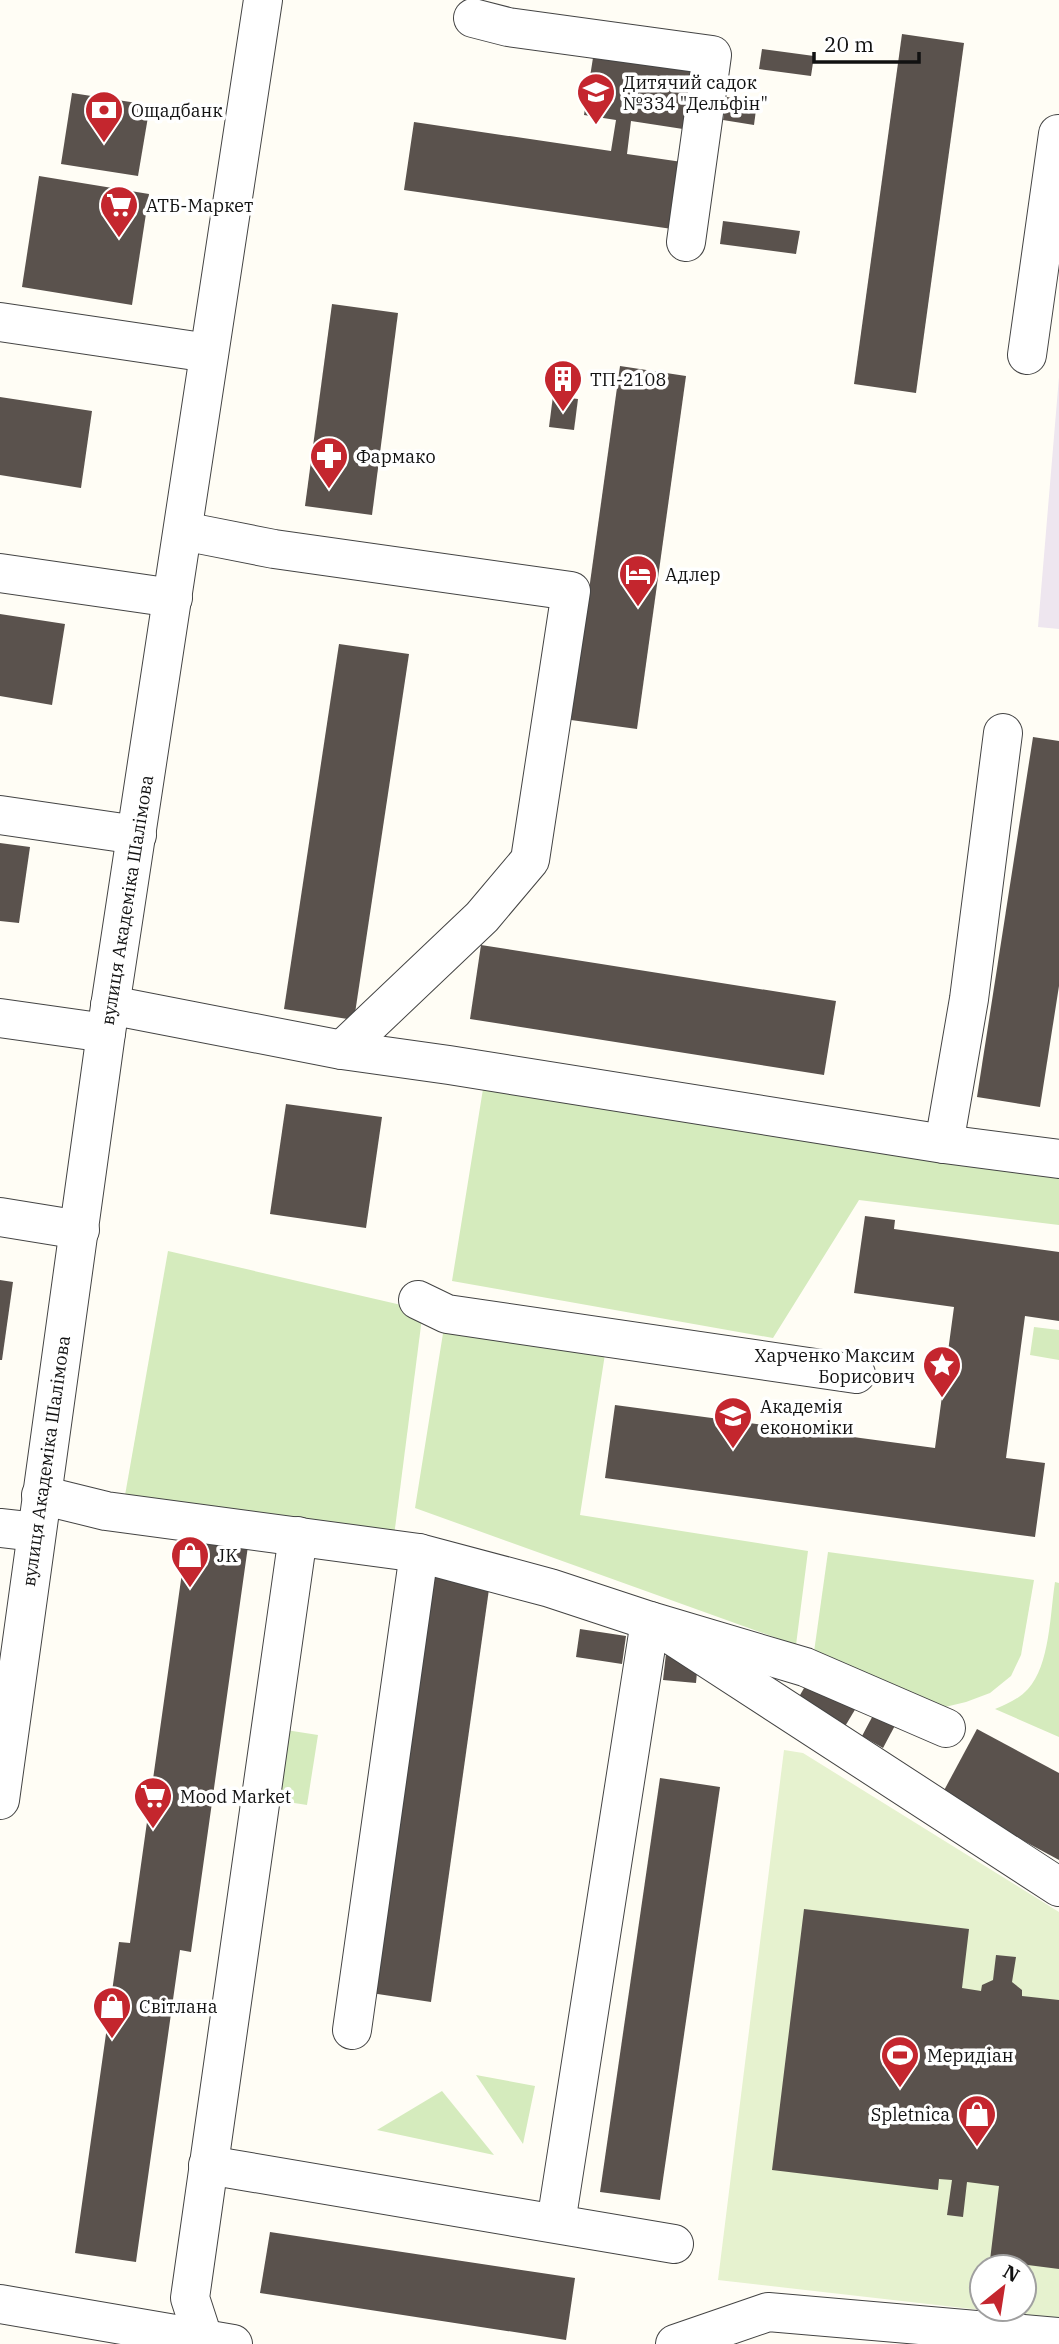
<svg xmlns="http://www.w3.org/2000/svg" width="1059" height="2344" font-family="'IBM Plex Serif',serif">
  <rect width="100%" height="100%" fill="#fffdf5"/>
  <path fill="#eee6ef" d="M1059,377V629L1038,627Z"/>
  <g fill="#d5ebbd">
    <path d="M483,1089L1059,1173V1225L859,1200L773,1338L452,1281Z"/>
    <path d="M168,1251L423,1310L394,1536L124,1501Z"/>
    <path d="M444,1327L605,1354L580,1515L808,1551L796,1645L415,1508Z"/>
    <path d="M1034,1327L1059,1330V1360L1030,1355Z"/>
    <path d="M828,1552L1034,1580L1021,1655L1011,1676L990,1693L966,1702L945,1707L814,1652Z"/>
    <path d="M1055,1582L1059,1583V1737L995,1709C1007,1704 1019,1699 1028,1689C1050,1665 1050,1614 1055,1582Z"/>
    <path d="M286,1730L318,1735L307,1805L275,1800Z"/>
    <path d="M476,2075L535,2086L523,2144Z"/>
    <path d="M442,2091L494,2155L377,2130Z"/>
  </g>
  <path fill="#e6f2cf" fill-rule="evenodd" d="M784,1750L803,1753L1059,1912V2319L718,2280ZM982,2267H1024V2309H982Z"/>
  <g fill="#5a524d">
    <path d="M902,34L964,43L916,393L854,384Z"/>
    <path d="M595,45L693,59L683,129L631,121L627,154L689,163L679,230L404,190L414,122L611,151L616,120L584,115Z"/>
    <path d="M762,49L814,56L811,76L759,69Z"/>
    <path d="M72,93L150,105L138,176L61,164Z"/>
    <path d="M727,97L757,102L754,125L723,120Z"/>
    <path d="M39,176L149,194L132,305L22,287Z"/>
    <path d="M723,221L800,231L796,254L720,244Z"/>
    <path d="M332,304L398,313L372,515L305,506Z"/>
    <path d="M620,366L686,376L637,729L571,720Z"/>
    <path d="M553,396L578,399L574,430L549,427Z"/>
    <path d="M0,397L92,411L81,488L0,475Z"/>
    <path d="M0,614L65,624L52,705L0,696Z"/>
    <path d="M339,644L409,654L354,1020L284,1009Z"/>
    <path d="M1033,737L1059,741V986L1040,1107L977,1097Z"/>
    <path d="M0,843L30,847L19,923L0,921Z"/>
    <path d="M481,945L836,1001L824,1075L470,1019Z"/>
    <path d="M286,1104L382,1117L366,1228L270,1214Z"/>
    <path d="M865,1216L895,1220L894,1229L1059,1252V1321L1025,1316L1006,1458L1045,1463L1035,1537L605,1478L615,1405L935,1448L954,1307L854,1293Z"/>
    <path d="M0,1280L13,1282L2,1360H0Z"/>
    <path d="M187,1537L248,1546L191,1952L180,1950L136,2262L75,2253L119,1942L130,1943Z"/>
    <path d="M431,1573L490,1582L431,2002L371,1993Z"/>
    <path d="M580,1629L626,1636L622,1664L576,1657Z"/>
    <path d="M666,1654L697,1672L696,1683L663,1680Z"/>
    <path d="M811,1676L859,1703L844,1728L796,1702Z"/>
    <path d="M878,1706L899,1718L883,1748L862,1736Z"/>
    <path d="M977,1729L1059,1773V1860L941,1796Z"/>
    <path d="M660,1778L720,1787L660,2200L600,2192Z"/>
    <path d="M804,1909L969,1929L962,1988L981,1991L982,1985L993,1980L996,1955L1016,1957L1012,1982L1022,1990V1996L1059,2000V2269L990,2260L999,2186L967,2182L963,2217L947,2215L952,2180L939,2179L938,2190L772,2170Z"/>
    <path d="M270,2232L575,2278L566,2340L260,2293Z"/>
  </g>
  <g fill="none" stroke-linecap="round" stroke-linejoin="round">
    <defs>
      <g id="minor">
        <path d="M473,18L508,27L712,55L686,242"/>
        <path d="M0,322L209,353"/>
        <path d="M1027,355L1058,134"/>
        <path d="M183,531L274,549L571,591L530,860L482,917L342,1050"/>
        <path d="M0,573L173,598"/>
        <path d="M0,815L137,835"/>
        <path d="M110,1005L342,1050L449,1065L944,1144L1059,1159"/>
        <path d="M0,1018L106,1033"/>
        <path d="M944,1144L969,999L1003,733"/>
        <path d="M0,1217L80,1230"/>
        <path d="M418,1300L447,1314L856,1374"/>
        <path d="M41,1495L106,1511L419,1553L550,1588L650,1621L1059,1887"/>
        <path d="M0,1528L36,1532"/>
        <path d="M0,1800L106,1033L263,0"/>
        <path d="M352,2030L419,1553"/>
        <path d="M208,2165L674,2244"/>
        <path d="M556,2223L650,1621L805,1667L946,1728"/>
        <path d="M0,2304L233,2344"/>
        <path d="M205,2344L190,2298L298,1536"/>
        <path d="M675,2344L768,2312L1059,2337"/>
      </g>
    </defs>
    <use href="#minor" stroke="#444" stroke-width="40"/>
    <use href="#minor" stroke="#fff" stroke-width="38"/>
  </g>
  <defs>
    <symbol id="school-pin" viewBox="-11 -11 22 30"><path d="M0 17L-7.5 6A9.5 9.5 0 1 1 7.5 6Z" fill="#c4262e" stroke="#fff"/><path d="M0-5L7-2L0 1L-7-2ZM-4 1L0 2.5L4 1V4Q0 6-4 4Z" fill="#fff"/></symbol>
    <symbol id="bank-pin" viewBox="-11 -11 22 30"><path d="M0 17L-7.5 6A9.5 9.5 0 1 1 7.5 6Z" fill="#c4262e" stroke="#fff"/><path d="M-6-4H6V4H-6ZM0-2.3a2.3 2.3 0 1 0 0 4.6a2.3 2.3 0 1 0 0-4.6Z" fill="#fff"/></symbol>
    <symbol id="supermarket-pin" viewBox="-11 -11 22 30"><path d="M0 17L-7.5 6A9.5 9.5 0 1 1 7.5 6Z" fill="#c4262e" stroke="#fff"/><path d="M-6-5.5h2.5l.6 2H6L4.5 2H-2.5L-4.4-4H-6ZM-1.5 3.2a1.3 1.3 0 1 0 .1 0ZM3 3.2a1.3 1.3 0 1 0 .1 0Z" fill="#fff"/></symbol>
    <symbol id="building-pin" viewBox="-11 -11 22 30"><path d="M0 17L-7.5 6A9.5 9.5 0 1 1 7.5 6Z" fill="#c4262e" stroke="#fff"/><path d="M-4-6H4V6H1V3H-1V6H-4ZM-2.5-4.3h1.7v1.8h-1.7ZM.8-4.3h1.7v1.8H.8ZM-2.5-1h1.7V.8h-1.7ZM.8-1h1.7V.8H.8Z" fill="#fff"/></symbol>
    <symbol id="pharmacy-pin" viewBox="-11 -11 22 30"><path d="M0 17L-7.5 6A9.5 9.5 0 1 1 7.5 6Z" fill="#c4262e" stroke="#fff"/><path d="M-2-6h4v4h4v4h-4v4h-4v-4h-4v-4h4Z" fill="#fff"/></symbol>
    <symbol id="hotel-pin" viewBox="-11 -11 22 30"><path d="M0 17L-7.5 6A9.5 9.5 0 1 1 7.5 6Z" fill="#c4262e" stroke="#fff"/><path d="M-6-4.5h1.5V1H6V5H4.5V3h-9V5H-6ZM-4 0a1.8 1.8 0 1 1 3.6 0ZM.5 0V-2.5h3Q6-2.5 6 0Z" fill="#fff"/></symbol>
    <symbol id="sight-pin" viewBox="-11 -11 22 30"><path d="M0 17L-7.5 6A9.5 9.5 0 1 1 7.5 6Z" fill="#c4262e" stroke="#fff"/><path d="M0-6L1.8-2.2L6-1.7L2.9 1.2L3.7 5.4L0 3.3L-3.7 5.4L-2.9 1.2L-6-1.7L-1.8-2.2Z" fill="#fff"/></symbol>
    <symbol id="university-pin" viewBox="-11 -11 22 30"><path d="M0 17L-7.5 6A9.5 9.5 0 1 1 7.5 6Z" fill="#c4262e" stroke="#fff"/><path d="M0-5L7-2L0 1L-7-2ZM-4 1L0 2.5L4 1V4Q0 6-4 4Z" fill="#fff"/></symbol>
    <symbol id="shop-pin" viewBox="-11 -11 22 30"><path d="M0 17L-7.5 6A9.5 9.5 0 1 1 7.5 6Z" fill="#c4262e" stroke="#fff"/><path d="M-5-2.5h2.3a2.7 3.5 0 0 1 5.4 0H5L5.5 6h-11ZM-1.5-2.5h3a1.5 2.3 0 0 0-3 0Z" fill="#fff"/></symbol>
    <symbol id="stadium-pin" viewBox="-11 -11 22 30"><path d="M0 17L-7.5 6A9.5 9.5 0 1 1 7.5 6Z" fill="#c4262e" stroke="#fff"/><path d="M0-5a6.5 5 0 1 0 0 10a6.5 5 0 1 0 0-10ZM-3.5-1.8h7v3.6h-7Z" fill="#fff"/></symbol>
  </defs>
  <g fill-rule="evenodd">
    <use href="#school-pin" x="574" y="70" width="44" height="60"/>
    <use href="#bank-pin" x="82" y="88" width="44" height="60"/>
    <use href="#supermarket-pin" x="97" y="183" width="44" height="60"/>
    <use href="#building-pin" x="541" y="357" width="44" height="60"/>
    <use href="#pharmacy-pin" x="307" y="434" width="44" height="60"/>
    <use href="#hotel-pin" x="616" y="552" width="44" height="60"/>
    <use href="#sight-pin" x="920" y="1343" width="44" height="60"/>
    <use href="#university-pin" x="711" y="1394" width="44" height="60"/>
    <use href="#shop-pin" x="168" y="1533" width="44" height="60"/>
    <use href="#supermarket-pin" x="131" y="1774" width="44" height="60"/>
    <use href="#shop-pin" x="90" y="1984" width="44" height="60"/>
    <use href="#stadium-pin" x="878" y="2033" width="44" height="60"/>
    <use href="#shop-pin" x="955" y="2092" width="44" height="60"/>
  </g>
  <g text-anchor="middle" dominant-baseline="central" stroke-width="7" stroke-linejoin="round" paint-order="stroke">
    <g font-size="18" fill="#111" stroke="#fff" text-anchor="start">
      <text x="623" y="82">Дитячий садок<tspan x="623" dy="21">№334 "Дельфін"</tspan></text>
      <text x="131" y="110">Ощадбанк</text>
      <text x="146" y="205">АТБ-Маркет</text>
      <text x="590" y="379">ТП-2108</text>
      <text x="356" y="456">Фармако</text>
      <text x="665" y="574">Адлер</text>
      <text x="915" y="1355" text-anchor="end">Харченко Максим<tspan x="915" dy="21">Борисович</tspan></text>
      <text x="760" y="1406">Академія<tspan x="760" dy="21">економіки</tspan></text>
      <text x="217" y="1555">JK</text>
      <text x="180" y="1796">Mood Market</text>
      <text x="139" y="2006">Світлана</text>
      <text x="927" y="2055">Меридіан</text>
      <text x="950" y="2114" text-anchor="end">Spletnica</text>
    </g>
    <g font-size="18" fill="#111" stroke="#fff">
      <text transform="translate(127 900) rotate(-81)">вулиця Академіка Шалімова</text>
      <text transform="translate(46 1461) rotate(-82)">вулиця Академіка Шалімова</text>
    </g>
  </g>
  <g transform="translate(1003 2288) rotate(30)"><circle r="33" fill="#ffffff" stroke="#a0a0a0" stroke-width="2"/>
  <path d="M0-5L12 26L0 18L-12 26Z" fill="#c4262e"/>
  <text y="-10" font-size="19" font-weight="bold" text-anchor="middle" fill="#111111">N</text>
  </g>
  <path d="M814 52v10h105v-10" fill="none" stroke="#111111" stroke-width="3.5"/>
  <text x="824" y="52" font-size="21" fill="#111111" stroke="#ffffff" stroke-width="5" paint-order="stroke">20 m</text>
</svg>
